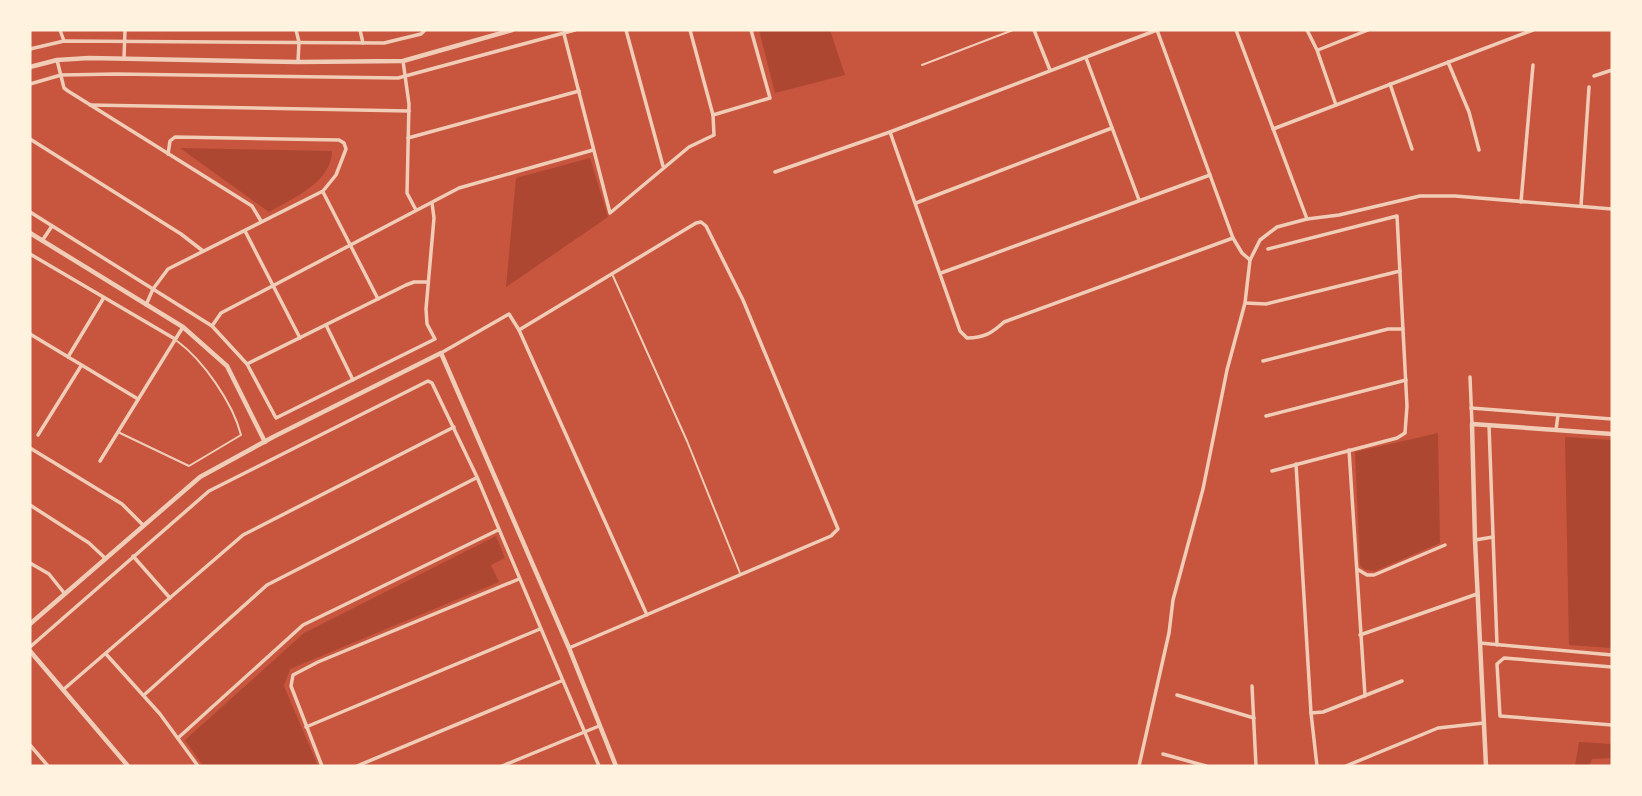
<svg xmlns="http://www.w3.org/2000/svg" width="1642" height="796" font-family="'PT Sans Narrow',sans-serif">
  <rect width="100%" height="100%" fill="#c8553d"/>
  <g fill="#ae4732">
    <path d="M759,30H830L845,75L775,93Z"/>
    <path d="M180,148L332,151C332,182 292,199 269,212Z"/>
    <path d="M590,158L608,217L506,287L516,178Z"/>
    <path d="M1438,433L1440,543L1375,571L1365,570L1360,565L1355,452Z"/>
    <path d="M1565,437L1612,440V648L1569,645Z"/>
    <path d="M496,536L505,558L491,565L499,582L290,669L284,686L318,766H203L185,740L304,633Z"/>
    <path d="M1579,742L1612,744V758L1592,759L1589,766H1575Z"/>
  </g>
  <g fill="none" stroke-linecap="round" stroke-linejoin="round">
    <g stroke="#f1ccb7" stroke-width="2">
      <path d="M922,65L1013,30"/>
      <path d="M613,276L687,441L740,573"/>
      <path d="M120,433L189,466L241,435C233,403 203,360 177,341"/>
    </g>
    <g stroke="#f1ccb7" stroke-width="3.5">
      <path d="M60,30L64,41"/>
      <path d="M296,30L299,42L298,62"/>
      <path d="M360,30L363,43"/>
      <path d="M626,30L663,166"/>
      <path d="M1034,30L1050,70"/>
      <path d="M1157,30L1233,238L1242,253L1250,260"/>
      <path d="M1236,30L1307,219"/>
      <path d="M1307,30L1317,50L1336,105"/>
      <path d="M564,34L610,213L689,147L714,135L713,115L690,30"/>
      <path d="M30,49L64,41L384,43L421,34L425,30"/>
      <path d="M1318,50L1368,30"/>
      <path d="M124,58L125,30"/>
      <path d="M1086,58L1139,200"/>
      <path d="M57,60L64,88L68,91L252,206L261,221"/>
      <path d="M403,61L409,104L407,193L416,210"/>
      <path d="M1448,62L1469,112L1479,150"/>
      <path d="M1594,76L1612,70"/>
      <path d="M30,84L61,75L116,74L398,78L575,30"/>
      <path d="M1390,84L1412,149"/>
      <path d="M90,105L409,111"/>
      <path d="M713,115L770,98L751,30"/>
      <path d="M1273,129L1533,30"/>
      <path d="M890,132L960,331L967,338C984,338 992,333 1004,322L1233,238"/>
      <path d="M408,138L579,91"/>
      <path d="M30,139L181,234L203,251"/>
      <path d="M775,172L890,132L1157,30"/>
      <path d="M323,192L378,299"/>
      <path d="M1521,202L1533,65"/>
      <path d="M916,203L1112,128"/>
      <path d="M1581,206L1589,87"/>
      <path d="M30,212L212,326L247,364L276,418L435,339L427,324L426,309L434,218L432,203"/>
      <path d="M245,231L300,338"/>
      <path d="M42,241L52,226"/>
      <path d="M1268,249L1397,216L1407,406L1405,433L1397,438L1272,471"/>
      <path d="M30,254L175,339"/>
      <path d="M941,273L1210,175"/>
      <path d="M1246,303L1266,304L1400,271"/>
      <path d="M146,305L153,289L168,269L323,191L336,175L346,149L344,143L339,140L175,137L170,141L168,154"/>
      <path d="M326,325L353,380"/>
      <path d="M212,326L221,313L459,188L593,150"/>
      <path d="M30,334L138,399"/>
      <path d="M441,353L509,314L519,330"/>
      <path d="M68,357L103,299"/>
      <path d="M1263,361L1388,329H1403"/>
      <path d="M247,364L406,285L414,282H428"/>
      <path d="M1470,377L1472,424"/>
      <path d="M1471,408L1612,419"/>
      <path d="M1266,416L1406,380"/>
      <path d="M1489,425L1497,645"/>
      <path d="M1556,430L1558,415"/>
      <path d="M38,435L81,366"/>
      <path d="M30,448L122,504L143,525"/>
      <path d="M1349,450L1365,696"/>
      <path d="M100,461L183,327"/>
      <path d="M1296,464L1311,713L1317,766"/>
      <path d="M30,505L89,543L105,558"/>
      <path d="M1475,540L1493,537"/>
      <path d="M133,556L170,598"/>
      <path d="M30,563L49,574L65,594"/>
      <path d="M1357,569L1367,575H1374L1445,545"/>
      <path d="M1360,635L1477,594"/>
      <path d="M1480,643L1612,655"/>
      <path d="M30,647L209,491L428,381L432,383L477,477L599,766"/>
      <path d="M569,648L831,536L838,529L743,300L706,226L701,222L696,223L519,330L647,615"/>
      <path d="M106,654L160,714L198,766"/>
      <path d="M1612,667L1504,658L1497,664L1500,716L1612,725"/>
      <path d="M1252,686L1256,766"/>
      <path d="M64,689L243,535L454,427"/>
      <path d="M144,695L267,585L476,478"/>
      <path d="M1177,695L1254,718"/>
      <path d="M1311,713L1323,712L1402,681"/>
      <path d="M306,727L540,629"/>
      <path d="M178,738L303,625L498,530"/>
      <path d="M30,745L48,766"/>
      <path d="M1163,754L1206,766"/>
      <path d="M322,766L291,686L293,675L318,662L519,579"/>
      <path d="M357,766L561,681"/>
      <path d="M502,766L599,726"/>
      <path d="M1139,766L1169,633L1173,600L1203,489L1227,370L1245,303L1250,260L1260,240L1277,227L1307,219L1339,215L1420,196H1455L1612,209"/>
      <path d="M1346,766L1438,728L1484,723"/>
    </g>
    <g stroke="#f1ccb7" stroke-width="4.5">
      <path d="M30,67L57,60L89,58L298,62L403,61L512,30"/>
      <path d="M30,233L183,327L227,366L265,442"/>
      <path d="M30,624L200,477L273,437L441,353L569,648L616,766"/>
      <path d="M30,651L128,766"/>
      <path d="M1486,766L1475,540L1472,424L1612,434"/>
    </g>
  </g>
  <rect width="1642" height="796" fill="none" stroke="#fff3e0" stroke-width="63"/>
</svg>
